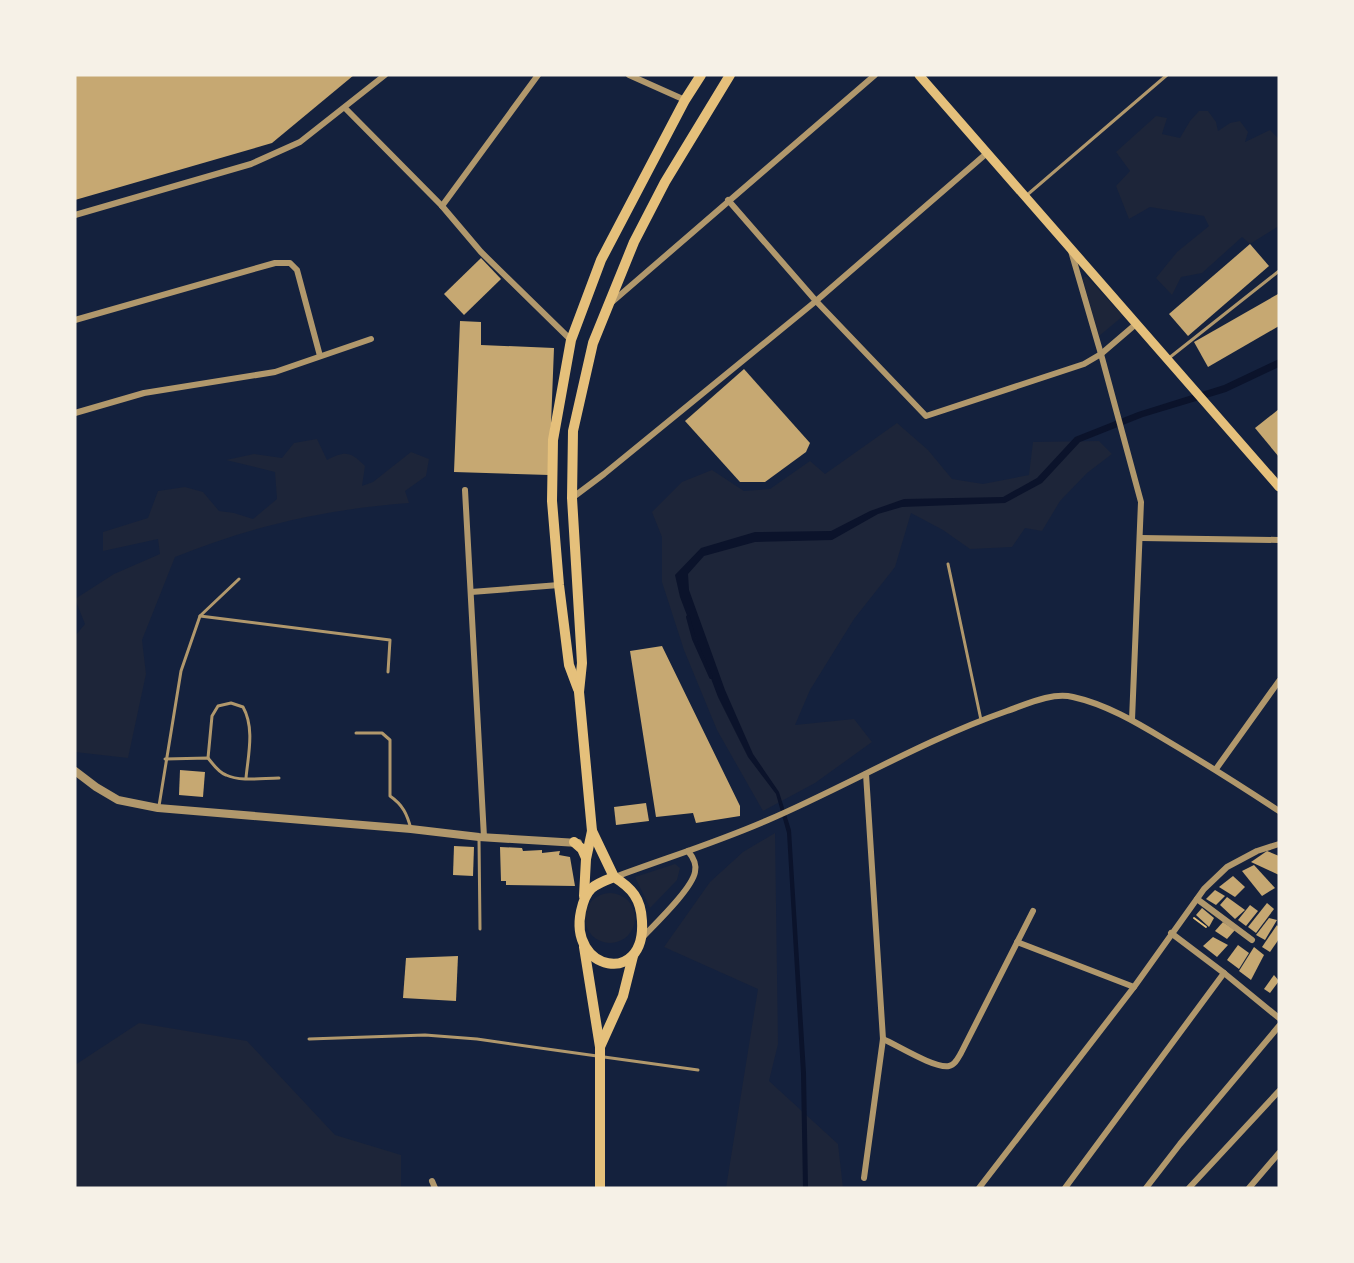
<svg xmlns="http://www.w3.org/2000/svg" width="1354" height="1263" font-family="'Roboto Serif',serif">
  <rect width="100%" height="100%" fill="#14213d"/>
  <g fill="#1d2539">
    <path d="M1199,111H1208L1216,122L1218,131L1230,123L1240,121L1248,132L1245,142L1270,130L1279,139V226L1250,244L1242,237L1202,273L1181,277L1172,295L1156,278L1177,252L1209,226L1204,216L1150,207L1129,219L1116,186L1130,171L1116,152L1156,116L1167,118L1162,134L1180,138L1190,121Z"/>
    <path d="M1084,277H1087L1123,316L1099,336L1083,280Z"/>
    <path d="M897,423L928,450L952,479L983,484L1029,475L1033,442L1099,441L1112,454L1087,473L1060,501L1042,531L1025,528L1012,547L970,549L943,530L911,513L895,567L854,619L810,690L795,725L854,719L872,742L815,783L763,811L717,730L684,650L662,582V537L652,512L682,482L712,470L744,491L770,489L810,461L825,474Z"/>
    <path d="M317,439L327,460C345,451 350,451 365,466L362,486L373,482L411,452L429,459L426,476L405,491L409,503C327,509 251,526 175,557L142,640L146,674L128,758L75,752V636L85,624L75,599L114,574L160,554L158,539L103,551V532L148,518L158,491L185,487L203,492L219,511L234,513L253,519L277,499L275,472L226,460L254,454L282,458L294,443Z"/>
    <path d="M775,833L778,1044L769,1081L838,1144L843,1188H726L758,989L664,947L710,882L743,852Z"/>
    <path d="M675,864L680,868L677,880L650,908L635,877Z"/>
    <circle cx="610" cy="918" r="25"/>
    <path d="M139,1023L247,1041L335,1135L401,1155V1188H75V1065Z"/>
  </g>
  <path fill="#0b132b" d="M1279,359V367L1226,392L1143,417L1080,442L1042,483L1005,503L902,507L878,514L832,540L755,542L704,556L688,574L689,590L725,690L753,754L779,792L791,830L806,1073L808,1188H803L801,1073L787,833L776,794L748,757L718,697L680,597L675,575L701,548L755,532L831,531L870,511L904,499L1003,497L1037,478L1075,437L1138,412L1224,385Z"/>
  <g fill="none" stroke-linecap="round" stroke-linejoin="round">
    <path stroke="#0b132b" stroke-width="4" d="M688,617L694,639L711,677"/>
  </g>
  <g fill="#c6a872">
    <path d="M75,75H354L272,143L75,200Z"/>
    <path d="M1250,244L1269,266L1188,336L1169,314Z"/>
    <path d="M481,258L501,279L464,315L444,294Z"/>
    <path d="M1278,294L1279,326L1208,367L1194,342Z"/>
    <path d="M460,321L481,322V345L554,348L549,475L454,472Z"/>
    <path d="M744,369L810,443L806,452L765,482H740L685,421Z"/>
    <path d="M1279,409V457L1255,428Z"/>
    <path d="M662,646L740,806V816L696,823L693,813L656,817L630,651Z"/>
    <path d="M180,770L205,772L203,797L179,795Z"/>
    <path d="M646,803L649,821L616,825L614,807Z"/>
    <path d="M454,846L474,847L473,876L453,875Z"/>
    <path d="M500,847L522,848L523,851L542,850V853L560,851L559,855L570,857L575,886L506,885V881H501Z"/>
    <path d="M1267,851L1279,856V875L1251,862Z"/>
    <path d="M1254,865L1275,888L1262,896L1242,871Z"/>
    <path d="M1233,876L1245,887L1235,897L1219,887Z"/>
    <path d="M1215,890L1225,896L1216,905L1206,899Z"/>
    <path d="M1227,897L1245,910L1235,919L1220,905Z"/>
    <path d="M1267,903L1274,909L1256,933L1248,927Z"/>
    <path d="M1250,905L1258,911L1246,926L1238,920Z"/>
    <path d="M1202,908L1214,918L1209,927L1196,915Z"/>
    <path d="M1269,918L1277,920L1265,940L1256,935Z"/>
    <path d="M1223,922L1235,930L1227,939L1215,931Z"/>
    <path d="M1277,925L1279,928V939L1270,952L1262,947Z"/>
    <path d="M1213,937L1228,945L1217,957L1203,946Z"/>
    <path d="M1238,945L1249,953L1239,969L1227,960Z"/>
    <path d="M1254,947L1264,955L1251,980L1239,971Z"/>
    <path d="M458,956L456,1001L403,998L406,958Z"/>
    <path d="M1274,975L1279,981L1270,993L1264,989Z"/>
  </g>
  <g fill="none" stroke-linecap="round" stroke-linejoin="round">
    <path stroke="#e5c07b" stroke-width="2" d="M1194,918L1206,927"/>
    <g stroke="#b1986c" stroke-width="3">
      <path d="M1027,195L1167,75"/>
      <path d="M1169,358L1279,271"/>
      <path d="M948,564L981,720"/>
      <path d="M200,616L390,640L388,672"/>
      <path d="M356,733H382L390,740V796C403,805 407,814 411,829"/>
      <path d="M208,758L212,716L218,706L231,703L243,707C255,728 248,756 246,778"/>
      <path d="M165,759L208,758C213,764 218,772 226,775C241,782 263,778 279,778"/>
      <path d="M159,806L181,671L200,616L239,579"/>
      <path d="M479,839L480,929"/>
      <path d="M309,1039L425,1035L477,1039L597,1056"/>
      <path d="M604,1057L698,1070"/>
    </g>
    <g stroke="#b1986c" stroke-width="6">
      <path d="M629,75L685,100"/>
      <path d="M345,108L442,206L481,252L571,340"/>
      <path d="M728,200L816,301L926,416L1084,364L1101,354L1136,324"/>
      <path d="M442,206L538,75"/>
      <path d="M75,215L251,164L300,142L385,75"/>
      <path d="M1071,251L1101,354L1141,502L1132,720"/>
      <path d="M612,302L875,75"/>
      <path d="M75,320L275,263H290L297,270L320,356"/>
      <path d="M75,413L144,393L275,372L371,339"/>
      <path d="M465,490L484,837"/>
      <path d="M572,498L604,474L816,301L987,153"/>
      <path d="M1141,538L1279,540"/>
      <path d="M471,592L559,585"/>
      <path d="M1216,769L1279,681"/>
      <path d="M615,877C666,858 718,842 768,820C849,785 924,740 1007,711C1027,704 1052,692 1073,697C1105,704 1136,722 1164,739C1203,762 1241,786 1279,811"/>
      <path d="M1197,899L1252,940"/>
      <path d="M1171,933L1224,973L1279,1018"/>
      <path d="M641,939C654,925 692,889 695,872C697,864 693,857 688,851"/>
      <path d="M1017,942L1134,987"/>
      <path d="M883,1039C897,1045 935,1069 949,1066C955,1065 958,1058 961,1053L1033,911"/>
      <path d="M864,1178L883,1039L866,774"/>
      <path d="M432,1181L435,1188"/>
      <path d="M979,1188L1134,987L1204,889L1227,867L1257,851L1279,844"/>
      <path d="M1065,1188L1224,973"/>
      <path d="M1146,1188L1180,1144L1279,1026"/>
      <path d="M1189,1188L1279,1091"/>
      <path d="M1249,1188L1279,1153"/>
    </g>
    <path stroke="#b1986c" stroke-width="8" d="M75,771L96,787L118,800L158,808L411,829L479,837L578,843"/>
    <path stroke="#e5c07b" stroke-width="9" d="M919,75L1279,487"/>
    <g stroke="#e5c07b" stroke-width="10">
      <path d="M578,689L569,665L559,585L552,501L553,440L571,340L601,260L685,100L701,75"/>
      <path d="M574,842L582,849L586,858"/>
      <path d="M614,877L592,831L579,692L582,663L572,498L573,431L593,343L634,242L665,182L730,75"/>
      <path d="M614,877C632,888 641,899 642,921C646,987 568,971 581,911C586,888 593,885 614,877Z"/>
      <path d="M584,896L586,859L592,831"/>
      <path d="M584,947L600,1047V1188"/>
      <path d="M600,1047L623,996L633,956"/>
    </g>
  </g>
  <rect width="1354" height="1263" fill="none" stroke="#f6f1e7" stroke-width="153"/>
</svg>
